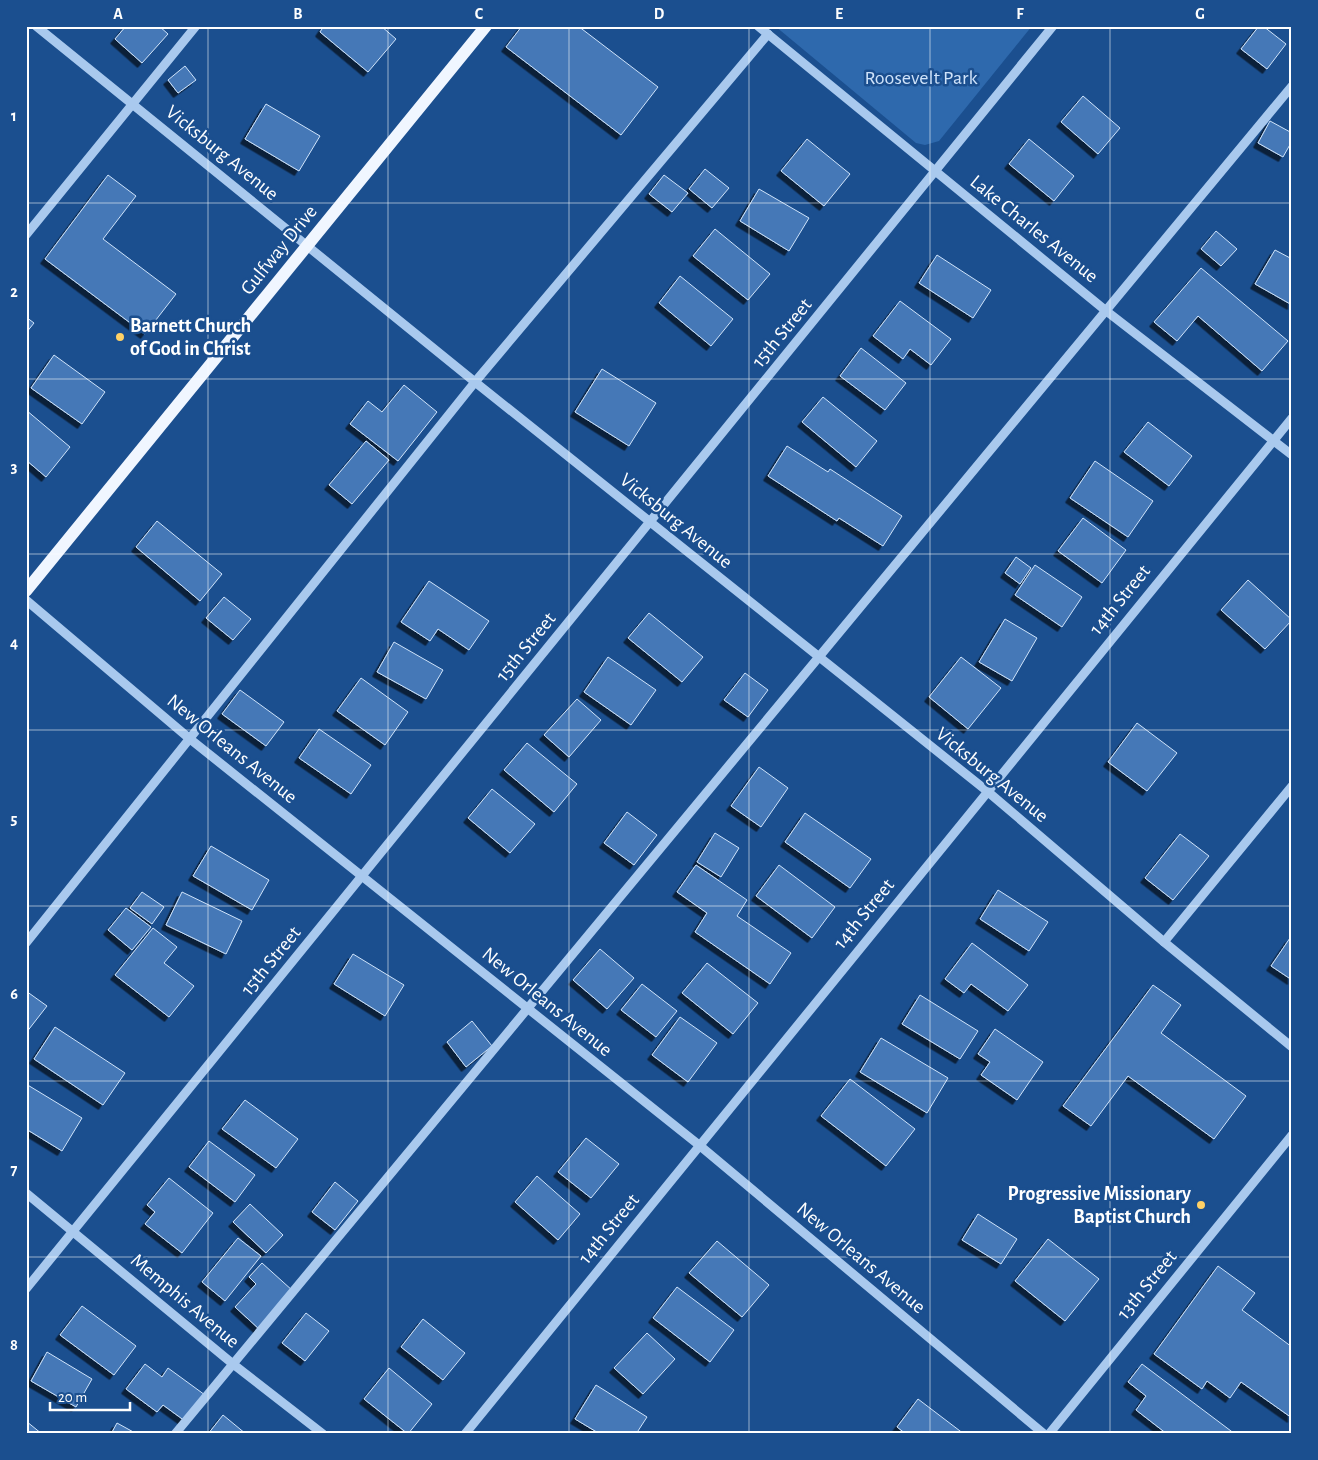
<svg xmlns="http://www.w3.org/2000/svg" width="1318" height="1460" font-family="'Alegreya Sans',sans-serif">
  <defs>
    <filter id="shadow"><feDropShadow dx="-4.5" dy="4.5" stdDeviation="0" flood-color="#0009"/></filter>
  </defs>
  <rect width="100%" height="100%" fill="#1b4f8f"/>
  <path fill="#2e69ad" d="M775,26H1032L939,141L925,145L916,143Z"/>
  <g fill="#4478b7" stroke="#cfe3fa" filter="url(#shadow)">
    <path d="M126,26H159L168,34L142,63L115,39Z"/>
    <path d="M324,26H381L396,39L368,72L320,32Z"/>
    <path d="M522,26H578L658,87L621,135L506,47Z"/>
    <path d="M1259,26H1263L1286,44L1267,69L1241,49Z"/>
    <path d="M185,66L196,80L178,93L168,80Z"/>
    <path d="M1083,96L1120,128L1098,154L1061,122Z"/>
    <path d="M266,104L320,136L299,171L245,139Z"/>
    <path d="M1270,121L1292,133V141L1283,157L1258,143Z"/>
    <path d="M807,139L850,174L824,206L781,171Z"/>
    <path d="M1029,139L1074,176L1054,201L1009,164Z"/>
    <path d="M705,169L729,188L712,208L689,189Z"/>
    <path d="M108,175L136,196L103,239L176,294L145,334L45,259Z"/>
    <path d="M664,175L688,193L672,212L649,194Z"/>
    <path d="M759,189L809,218L789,251L740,221Z"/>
    <path d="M715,229L770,274L748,300L693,256Z"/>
    <path d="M1216,231L1237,249L1221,266L1201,249Z"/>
    <path d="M1275,250L1292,259V305L1255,284Z"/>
    <path d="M937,255L991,290L973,318L919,283Z"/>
    <path d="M1201,268L1288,341L1262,371L1198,316L1177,341L1154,322Z"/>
    <path d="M680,276L733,319L711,346L659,303Z"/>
    <path d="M900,301L951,339L931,365L910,349L903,359L873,336Z"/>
    <path d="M26,317L34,323L26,333Z"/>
    <path d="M861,348L906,383L885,410L840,376Z"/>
    <path d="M54,355L105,392L82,424L31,388Z"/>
    <path d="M602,369L656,403L629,446L575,412Z"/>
    <path d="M404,385L437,412L398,461L350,424L368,401L382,412Z"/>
    <path d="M823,397L877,441L856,467L802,422Z"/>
    <path d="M26,410L70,447L46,477L26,460Z"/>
    <path d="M1148,422L1192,456L1169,486L1124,452Z"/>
    <path d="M366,441L389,460L352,504L329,485Z"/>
    <path d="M787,446L828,472L830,469L902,516L883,546L839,518L837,521L768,476Z"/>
    <path d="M1095,461L1153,501L1128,537L1070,498Z"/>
    <path d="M1083,518L1126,550L1102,583L1058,551Z"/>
    <path d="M157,521L222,574L200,601L136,547Z"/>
    <path d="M1016,557L1031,568L1020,584L1005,573Z"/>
    <path d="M1035,565L1082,597L1062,627L1015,595Z"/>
    <path d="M1248,580L1292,620L1265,649L1221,610Z"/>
    <path d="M429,581L489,621L469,650L438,629L430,641L401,622Z"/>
    <path d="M224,597L251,619L233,640L206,618Z"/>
    <path d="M649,613L703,657L682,682L628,638Z"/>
    <path d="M1005,619L1037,638L1012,681L979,662Z"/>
    <path d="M394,642L443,670L426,699L377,672Z"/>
    <path d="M608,657L656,690L631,725L584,692Z"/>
    <path d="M961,657L1001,688L968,729L929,697Z"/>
    <path d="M745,673L768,690L748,717L724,700Z"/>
    <path d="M361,678L408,712L385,745L337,711Z"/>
    <path d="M240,690L284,722L266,746L222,714Z"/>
    <path d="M577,699L601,720L569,757L544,735Z"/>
    <path d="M1137,723L1177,753L1147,791L1108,762Z"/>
    <path d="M319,729L371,765L351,794L299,758Z"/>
    <path d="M527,743L577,784L554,812L504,770Z"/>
    <path d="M759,767L788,788L761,827L731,806Z"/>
    <path d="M492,789L535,824L510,853L468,818Z"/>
    <path d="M627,812L657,835L634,865L604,843Z"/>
    <path d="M805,813L871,859L850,888L785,842Z"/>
    <path d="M715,833L739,848L721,877L697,862Z"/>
    <path d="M1180,834L1209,856L1173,900L1145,878Z"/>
    <path d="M211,846L269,880L252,910L193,876Z"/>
    <path d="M696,865L747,900L737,916L791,953L770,984L695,932L707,913L677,892Z"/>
    <path d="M779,865L835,907L812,938L756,896Z"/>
    <path d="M998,890L1048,922L1029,951L980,919Z"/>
    <path d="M142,892L164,907L152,924L130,908Z"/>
    <path d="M182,892L242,921L226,954L166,925Z"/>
    <path d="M126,908L151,927L132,950L108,930Z"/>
    <path d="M153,928L177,947L164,963L194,986L169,1017L115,975Z"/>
    <path d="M1290,938L1292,939V980L1271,966Z"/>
    <path d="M972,943L1028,985L1008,1011L971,984L964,993L945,979Z"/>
    <path d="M600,949L634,978L607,1009L573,980Z"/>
    <path d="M353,954L404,985L385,1016L334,984Z"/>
    <path d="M707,963L758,1003L733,1034L682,993Z"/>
    <path d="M642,984L677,1011L656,1037L621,1010Z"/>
    <path d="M1153,985L1181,1005L1161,1033L1246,1096L1214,1139L1128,1076L1091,1126L1063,1106Z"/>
    <path d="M26,991L47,1006L26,1033Z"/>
    <path d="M920,995L978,1031L960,1059L902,1024Z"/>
    <path d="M680,1017L717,1043L688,1082L652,1055Z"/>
    <path d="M472,1021L492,1046L466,1067L447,1042Z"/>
    <path d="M55,1027L125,1073L103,1105L34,1059Z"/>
    <path d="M995,1029L1043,1062L1017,1100L981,1075L990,1062L978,1054Z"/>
    <path d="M881,1038L948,1078L927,1113L860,1072Z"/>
    <path d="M850,1079L915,1129L886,1166L821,1116Z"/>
    <path d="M26,1084L82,1118L62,1151L26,1129Z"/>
    <path d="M245,1100L298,1139L276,1168L222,1129Z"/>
    <path d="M586,1138L619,1164L591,1198L558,1172Z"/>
    <path d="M209,1141L255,1175L235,1202L189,1167Z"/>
    <path d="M537,1176L580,1214L558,1240L515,1202Z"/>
    <path d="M169,1178L213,1213L182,1253L145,1224L155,1212L147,1205Z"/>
    <path d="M335,1182L358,1201L335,1230L312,1212Z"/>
    <path d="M250,1204L283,1235L266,1253L233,1222Z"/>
    <path d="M978,1214L1017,1239L1001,1264L962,1240Z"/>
    <path d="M238,1238L261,1256L225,1301L202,1282Z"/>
    <path d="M1048,1239L1099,1279L1065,1321L1015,1281Z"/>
    <path d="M717,1241L769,1285L742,1317L689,1273Z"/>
    <path d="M262,1263L293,1291L259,1329L235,1307L256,1284L249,1277Z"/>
    <path d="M1218,1266L1255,1293L1242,1310L1292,1347V1418L1241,1382L1230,1398L1207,1381L1202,1389L1154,1354Z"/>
    <path d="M677,1287L734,1330L710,1362L653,1318Z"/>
    <path d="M82,1306L136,1346L114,1375L60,1335Z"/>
    <path d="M306,1313L329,1331L305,1361L282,1343Z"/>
    <path d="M423,1319L465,1353L443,1380L401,1347Z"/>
    <path d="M647,1333L675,1359L643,1394L614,1368Z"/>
    <path d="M47,1352L92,1379L76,1407L31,1381Z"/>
    <path d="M145,1364L162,1377L168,1368L205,1395L185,1421L163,1405L157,1412L126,1389Z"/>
    <path d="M1142,1364L1235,1434H1167L1136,1410L1146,1396L1128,1382Z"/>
    <path d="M389,1368L432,1404L408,1434L364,1399Z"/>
    <path d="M596,1385L647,1417L636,1434H600L575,1419Z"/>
    <path d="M918,1399L964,1434H906L897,1427Z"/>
    <path d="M223,1415L246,1434H208Z"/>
    <path d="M26,1421L42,1434H26Z"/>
    <path d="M117,1423L137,1434H111Z"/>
  </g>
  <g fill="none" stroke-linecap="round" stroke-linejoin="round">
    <g stroke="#a9c9ee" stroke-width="9">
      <path d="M36,26L475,382L987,791L1164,942L1292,1047"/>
      <path d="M758,26L1105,310L1292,455"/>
      <path d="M26,235L196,26"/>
      <path d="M26,600L190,739L699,1145L1044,1434"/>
      <path d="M1164,942L1292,786"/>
      <path d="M26,943L475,382L768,34"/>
      <path d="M26,1193L233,1364L323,1434"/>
      <path d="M26,1289L1053,26"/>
      <path d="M175,1434L1292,86"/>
      <path d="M465,1434L1292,418"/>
      <path d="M1049,1434L1292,1135"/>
    </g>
    <path stroke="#f0f6ff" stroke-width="12" d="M26,591L486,26"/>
  </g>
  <path fill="none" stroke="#fff" stroke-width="1" stroke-opacity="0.55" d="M208,26V1434M388,26V1434M569,26V1434M749,26V1434M930,26V1434M1110,26V1434M26,203H1292M26,379H1292M26,554H1292M26,730H1292M26,906H1292M26,1081H1292M26,1257H1292"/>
  <g fill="#ffd166" stroke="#1b4f8f" stroke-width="2">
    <circle cx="120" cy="337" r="5"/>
    <circle cx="1201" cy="1205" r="5"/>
  </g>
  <g text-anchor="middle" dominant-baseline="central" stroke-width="5" stroke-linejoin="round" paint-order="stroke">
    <g font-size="20" fill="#cfe3fa" stroke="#1b4f8f">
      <text x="921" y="78">Roosevelt Park</text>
    </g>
    <g font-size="20" fill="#fff" stroke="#1b4f8f">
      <text transform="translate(222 153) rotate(39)">Vicksburg Avenue</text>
      <text transform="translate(1034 229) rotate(39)">Lake Charles Avenue</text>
      <text transform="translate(279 250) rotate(-51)">Gulfway Drive</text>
      <text transform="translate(782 333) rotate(-51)">15th Street</text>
      <text transform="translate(676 521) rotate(39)">Vicksburg Avenue</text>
      <text transform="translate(1120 600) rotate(-51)">14th Street</text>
      <text transform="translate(526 647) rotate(-51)">15th Street</text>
      <text transform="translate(232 749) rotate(39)">New Orleans Avenue</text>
      <text transform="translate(992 775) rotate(39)">Vicksburg Avenue</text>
      <text transform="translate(864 914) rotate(-51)">14th Street</text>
      <text transform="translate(271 961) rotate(-51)">15th Street</text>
      <text transform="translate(547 1002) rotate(39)">New Orleans Avenue</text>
      <text transform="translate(609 1229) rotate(-51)">14th Street</text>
      <text transform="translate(861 1258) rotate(40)">New Orleans Avenue</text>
      <text transform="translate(1147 1285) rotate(-51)">13th Street</text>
      <text transform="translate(185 1301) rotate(40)">Memphis Avenue</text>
    </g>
    <g font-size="20" font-weight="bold" fill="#fff" stroke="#1b4f8f" text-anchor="start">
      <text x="130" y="326">Barnett Church<tspan x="130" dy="23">of God in Christ</tspan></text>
      <text x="1191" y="1194" text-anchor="end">Progressive Missionary<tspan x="1191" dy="23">Baptist Church</tspan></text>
    </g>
  </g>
  <rect width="1318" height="1460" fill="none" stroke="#1b4f8f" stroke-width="55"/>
  <path d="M50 1402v8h80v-8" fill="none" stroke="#ffffff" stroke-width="2.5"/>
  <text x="58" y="1402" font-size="15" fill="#ffffff" stroke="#1b4f8f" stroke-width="4" paint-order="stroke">20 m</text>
  <rect x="28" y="28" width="1262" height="1404" fill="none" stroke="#fff" stroke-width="2"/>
  <g font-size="16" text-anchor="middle" font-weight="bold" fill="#fff">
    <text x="118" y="19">A</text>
    <text x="298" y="19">B</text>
    <text x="479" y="19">C</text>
    <text x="659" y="19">D</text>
    <text x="839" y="19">E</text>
    <text x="1020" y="19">F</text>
    <text x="1200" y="19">G</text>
    <text x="14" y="121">1</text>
    <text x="14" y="297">2</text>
    <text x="14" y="472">3</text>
    <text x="14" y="648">4</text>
    <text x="14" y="824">5</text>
    <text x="14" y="999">6</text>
    <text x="14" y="1175">7</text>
    <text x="14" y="1350">8</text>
  </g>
</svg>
